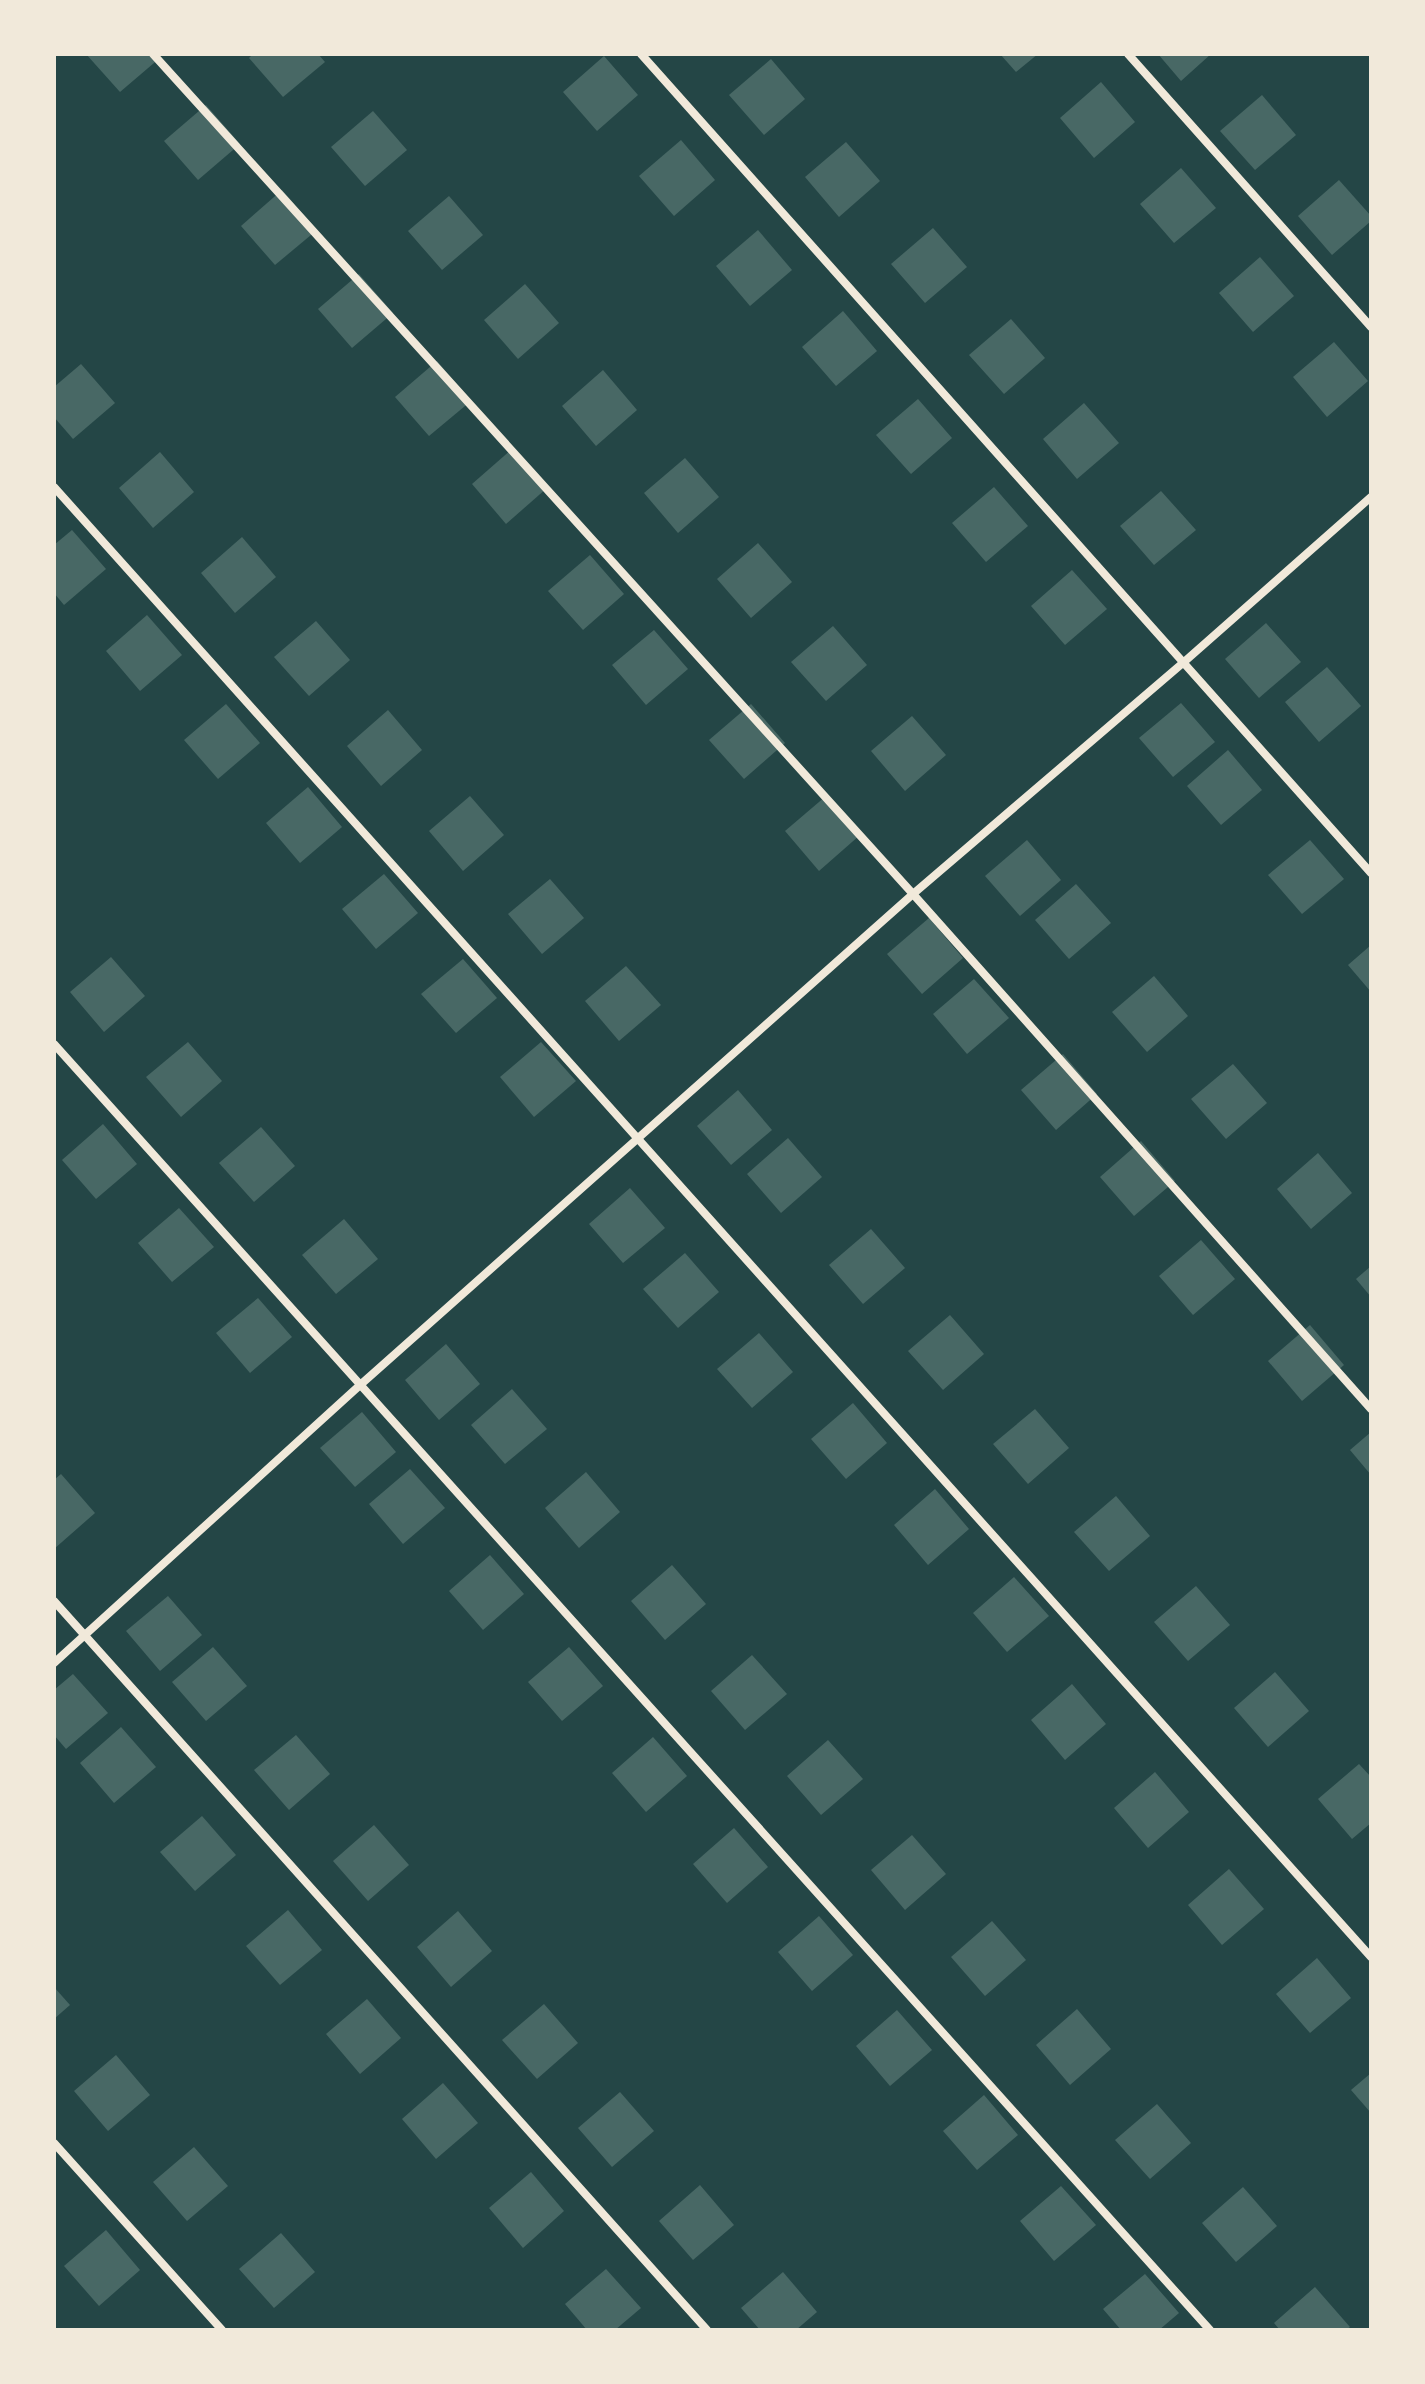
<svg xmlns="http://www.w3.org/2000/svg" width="1425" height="2384" font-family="Manrope,sans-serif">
  <rect width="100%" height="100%" fill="#0f3d3e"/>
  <rect fill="#244646" x="54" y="54" width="1317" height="2276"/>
  <g fill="#486865">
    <path d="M86,54H159L161,57L120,92Z"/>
    <path d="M253,54H318L325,62L283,97L249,58Z"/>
    <path d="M1000,54H1038L1016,72Z"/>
    <path d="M1158,54H1211L1181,81Z"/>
    <path d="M604,56L638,95L597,131L563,92Z"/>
    <path d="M771,59L805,99L764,135L729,95Z"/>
    <path d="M1101,82L1135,122L1094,158L1060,118Z"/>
    <path d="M1262,95L1296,135L1255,170L1220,131Z"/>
    <path d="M206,105L240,144L198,180L164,141Z"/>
    <path d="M373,111L407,150L365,186L331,147Z"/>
    <path d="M681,140L715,180L674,216L639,176Z"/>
    <path d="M846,142L880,181L839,217L805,177Z"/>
    <path d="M1181,168L1216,208L1174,243L1140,204Z"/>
    <path d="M1339,180L1371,216V221L1332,255L1298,216Z"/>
    <path d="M282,190L317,230L275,265L241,226Z"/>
    <path d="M449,196L483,235L442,270L408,231Z"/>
    <path d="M933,228L967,267L925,303L891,264Z"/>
    <path d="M758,230L792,270L750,306L716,266Z"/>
    <path d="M1260,257L1294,296L1253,332L1219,293Z"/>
    <path d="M359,274L393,313L352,348L318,309Z"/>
    <path d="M525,284L559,323L518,359L484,320Z"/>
    <path d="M843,311L877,351L836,386L802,347Z"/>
    <path d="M1011,319L1045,358L1004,394L969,355Z"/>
    <path d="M1334,342L1368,381L1327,417L1293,377Z"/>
    <path d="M437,361L471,401L429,436L395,397Z"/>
    <path d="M81,364L115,403L73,439L54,417V387Z"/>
    <path d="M603,370L637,410L596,446L562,406Z"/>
    <path d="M918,399L952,438L911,474L876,435Z"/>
    <path d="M1084,403L1119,443L1077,479L1043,439Z"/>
    <path d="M513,448L547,488L506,524L472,484Z"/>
    <path d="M160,452L194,492L153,528L119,488Z"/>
    <path d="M685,458L719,497L678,533L644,493Z"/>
    <path d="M994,487L1028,526L986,562L952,523Z"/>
    <path d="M1161,491L1196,530L1154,565L1120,526Z"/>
    <path d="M72,530L106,569L64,605L54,593V545Z"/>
    <path d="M242,537L276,577L235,613L201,573Z"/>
    <path d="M758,543L792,582L751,618L717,579Z"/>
    <path d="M590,555L624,594L583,630L548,591Z"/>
    <path d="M1072,570L1107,609L1065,645L1031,606Z"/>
    <path d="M147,615L182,655L140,691L106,651Z"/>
    <path d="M316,621L350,660L309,696L274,657Z"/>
    <path d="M1266,623L1301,662L1259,698L1225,659Z"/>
    <path d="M833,626L867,665L826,701L791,662Z"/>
    <path d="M654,630L688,669L646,705L612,665Z"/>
    <path d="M1327,667L1361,706L1319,742L1285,702Z"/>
    <path d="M1181,703L1215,742L1173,777L1139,738Z"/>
    <path d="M226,704L260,743L218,779L184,740Z"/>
    <path d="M751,704L785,743L744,779L709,740Z"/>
    <path d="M388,710L422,750L381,786L347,746Z"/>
    <path d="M912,716L946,755L905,791L871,751Z"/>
    <path d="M1228,750L1262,790L1221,825L1187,786Z"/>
    <path d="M308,787L342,827L300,863L266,823Z"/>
    <path d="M470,796L504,835L463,871L429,831Z"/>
    <path d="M826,796L860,835L819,871L785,831Z"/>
    <path d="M1027,840L1061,880L1020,916L985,876Z"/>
    <path d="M1310,840L1344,879L1302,914L1268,875Z"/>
    <path d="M384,874L418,913L376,949L342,909Z"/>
    <path d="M550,879L584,918L542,954L508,914Z"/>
    <path d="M1076,884L1111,923L1069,959L1035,920Z"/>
    <path d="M929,918L963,958L922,994L887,954Z"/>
    <path d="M1371,945V992L1348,965Z"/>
    <path d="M111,957L145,996L104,1032L70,992Z"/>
    <path d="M463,959L497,998L456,1033L421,994Z"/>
    <path d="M626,966L661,1005L619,1041L585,1001Z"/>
    <path d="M1154,976L1188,1016L1147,1052L1112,1012Z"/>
    <path d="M974,979L1009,1018L967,1054L933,1014Z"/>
    <path d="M188,1042L222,1081L181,1117L146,1077Z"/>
    <path d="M541,1042L576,1081L534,1117L500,1077Z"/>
    <path d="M1063,1054L1097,1094L1056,1130L1021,1090Z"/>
    <path d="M1233,1064L1267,1103L1226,1139L1191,1099Z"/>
    <path d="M738,1090L772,1130L731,1165L697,1126Z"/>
    <path d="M103,1124L137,1164L96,1199L62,1160Z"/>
    <path d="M261,1127L295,1166L254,1202L219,1163Z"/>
    <path d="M788,1138L822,1177L781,1213L747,1174Z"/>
    <path d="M1141,1141L1175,1181L1134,1216L1100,1177Z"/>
    <path d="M1318,1153L1352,1193L1311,1229L1277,1189Z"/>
    <path d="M630,1188L665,1228L623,1263L589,1224Z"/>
    <path d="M179,1208L214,1247L172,1282L138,1243Z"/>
    <path d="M344,1219L378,1259L336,1294L302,1255Z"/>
    <path d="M871,1229L905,1268L863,1304L829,1265Z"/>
    <path d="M1201,1240L1235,1279L1193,1315L1159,1276Z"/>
    <path d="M685,1253L719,1292L678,1328L643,1289Z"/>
    <path d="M1371,1266V1297L1356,1279Z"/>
    <path d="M258,1298L292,1337L250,1373L216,1333Z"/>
    <path d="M950,1315L984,1354L943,1390L908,1351Z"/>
    <path d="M1310,1325L1344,1365L1302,1401L1268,1361Z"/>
    <path d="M759,1333L793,1372L752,1408L717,1369Z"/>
    <path d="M446,1344L480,1384L439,1420L405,1380Z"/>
    <path d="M512,1389L547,1429L505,1464L471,1425Z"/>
    <path d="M853,1403L887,1443L846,1479L811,1439Z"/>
    <path d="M1035,1409L1069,1448L1028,1484L993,1444Z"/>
    <path d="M362,1412L396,1452L355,1487L320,1448Z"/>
    <path d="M1371,1432V1475L1350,1450Z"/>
    <path d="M410,1469L445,1508L403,1544L369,1504Z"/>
    <path d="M586,1472L620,1512L579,1548L545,1508Z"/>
    <path d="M61,1474L95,1513L54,1549V1480Z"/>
    <path d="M935,1489L969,1529L928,1565L894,1525Z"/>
    <path d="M1116,1496L1150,1536L1109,1571L1074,1532Z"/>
    <path d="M490,1555L524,1594L483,1630L449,1591Z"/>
    <path d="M672,1565L706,1604L665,1640L631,1601Z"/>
    <path d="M1014,1577L1049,1616L1007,1652L973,1613Z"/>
    <path d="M1196,1586L1230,1625L1188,1661L1154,1622Z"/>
    <path d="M168,1596L202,1635L160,1671L126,1631Z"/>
    <path d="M213,1647L247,1686L206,1721L172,1682Z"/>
    <path d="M569,1647L603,1686L562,1721L528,1682Z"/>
    <path d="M752,1655L787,1694L745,1730L711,1691Z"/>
    <path d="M1275,1672L1309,1711L1268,1747L1234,1708Z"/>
    <path d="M73,1674L108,1713L66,1749L54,1735V1690Z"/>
    <path d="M1072,1684L1106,1724L1065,1760L1031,1720Z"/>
    <path d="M121,1727L156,1767L114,1803L80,1763Z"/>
    <path d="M296,1735L330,1774L289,1810L254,1770Z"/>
    <path d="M653,1737L687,1776L646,1812L612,1773Z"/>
    <path d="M828,1740L863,1779L821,1815L787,1776Z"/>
    <path d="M1359,1764L1371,1777V1823L1352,1839L1318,1799Z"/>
    <path d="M1155,1772L1189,1812L1148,1848L1114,1808Z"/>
    <path d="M202,1816L236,1855L195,1891L160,1852Z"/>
    <path d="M374,1825L409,1865L368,1901L333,1861Z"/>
    <path d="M734,1828L768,1867L727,1903L693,1864Z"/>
    <path d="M912,1835L946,1874L905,1910L871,1870Z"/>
    <path d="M1229,1869L1264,1909L1222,1945L1188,1905Z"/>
    <path d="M288,1910L322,1950L280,1985L246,1946Z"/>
    <path d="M458,1911L492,1951L451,1987L417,1947Z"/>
    <path d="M819,1916L853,1955L812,1991L778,1952Z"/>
    <path d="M992,1921L1026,1960L985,1996L951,1957Z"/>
    <path d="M1317,1958L1351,1998L1310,2033L1276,1994Z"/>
    <path d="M54,1987L70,2005L54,2019Z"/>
    <path d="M367,1999L401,2038L360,2074L326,2034Z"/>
    <path d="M544,2004L578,2043L537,2079L502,2040Z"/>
    <path d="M1077,2009L1111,2049L1070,2085L1036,2045Z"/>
    <path d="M897,2010L932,2050L890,2086L856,2046Z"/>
    <path d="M116,2055L150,2095L108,2131L74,2091Z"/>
    <path d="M1371,2073V2113L1351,2090Z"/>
    <path d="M443,2083L478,2123L436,2159L402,2119Z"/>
    <path d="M620,2092L654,2131L612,2167L578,2128Z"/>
    <path d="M984,2095L1018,2135L977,2170L943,2131Z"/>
    <path d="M1157,2104L1191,2143L1150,2179L1115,2140Z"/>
    <path d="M194,2147L228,2186L187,2221L153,2182Z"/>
    <path d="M531,2172L564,2211L523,2248L489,2208Z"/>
    <path d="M700,2185L734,2225L693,2260L659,2221Z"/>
    <path d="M1061,2186L1096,2225L1054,2261L1020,2221Z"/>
    <path d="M1243,2187L1277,2226L1236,2262L1202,2223Z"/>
    <path d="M106,2230L140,2270L99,2306L64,2266Z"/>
    <path d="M281,2233L315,2272L274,2308L239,2269Z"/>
    <path d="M606,2269L641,2308L615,2330H587L565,2304Z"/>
    <path d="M783,2272L817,2312L796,2330H760L741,2308Z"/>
    <path d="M1145,2274L1179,2313L1159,2330H1121L1103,2309Z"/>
    <path d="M1315,2287L1350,2327L1346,2330H1280L1274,2323Z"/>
  </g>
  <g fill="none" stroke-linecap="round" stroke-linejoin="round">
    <g stroke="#f1e9da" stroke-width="8">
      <path d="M153,54L913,894L1371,1409"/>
      <path d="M641,54L1371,873"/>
      <path d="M1128,54L1371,327"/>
      <path d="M54,487L1371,1957"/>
      <path d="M54,1044L1210,2330"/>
      <path d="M54,1601L707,2330"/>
      <path d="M54,1663L359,1386L913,894L1184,662L1371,497"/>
      <path d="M54,2143L222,2330"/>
    </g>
  </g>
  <rect width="1425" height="2384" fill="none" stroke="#f1e9da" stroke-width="112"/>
</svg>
